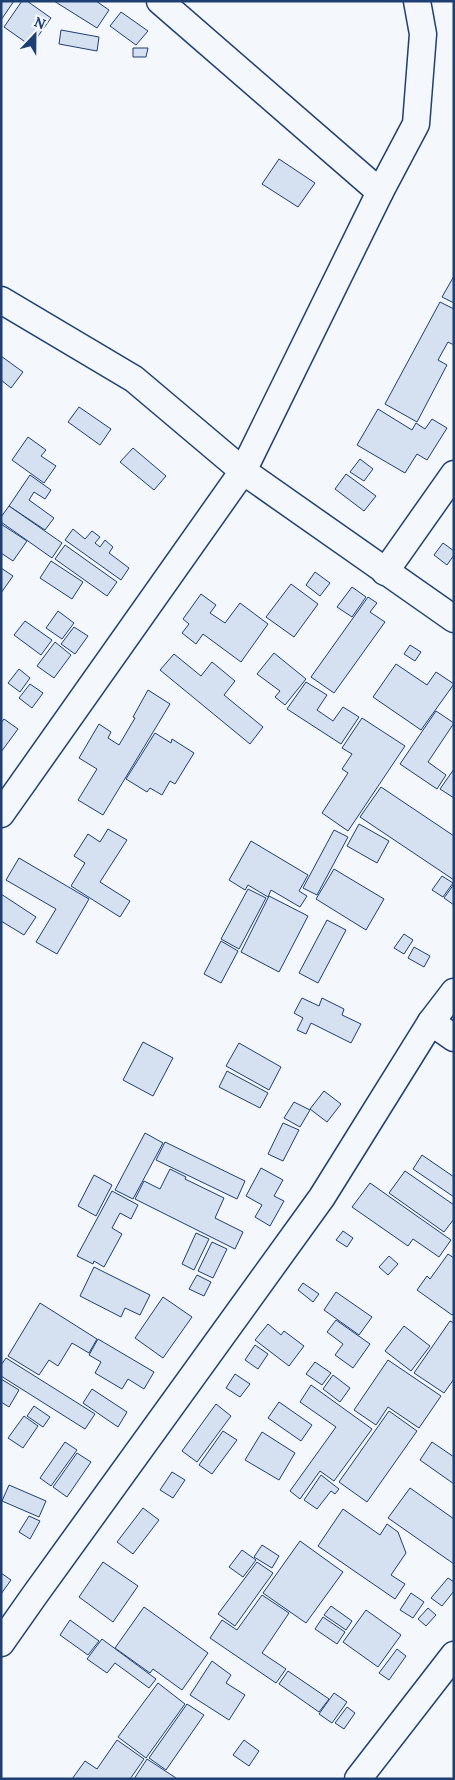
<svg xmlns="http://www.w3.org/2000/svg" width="455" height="1780" font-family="Lora,serif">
  <rect width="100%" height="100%" fill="#f4f7fb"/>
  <g fill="#d5e0f0" stroke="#1d3f73">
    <path d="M1,1H14L1,20Z"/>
    <path d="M22,1H27L51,18L31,46L4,27Z"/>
    <path d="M54,1H96L109,10L97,28Z"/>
    <path d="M121,12L148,31L136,45L110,26Z"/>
    <path d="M61,30L99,37L97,51L59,44Z"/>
    <path d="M133,48H148L146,57H133Z"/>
    <path d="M279,159L315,183L298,207L262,184Z"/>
    <path d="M454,276V303L442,297Z"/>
    <path d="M440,302L454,309V345L448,342L438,360L447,365L417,422L385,404Z"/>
    <path d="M1,356L23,372L11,388L1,380Z"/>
    <path d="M79,407L111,429L100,445L68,422Z"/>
    <path d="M378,409L412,430L416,423L425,429L432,419L447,428L427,460L417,454L405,473L357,445Z"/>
    <path d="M28,437L46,450L41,456L56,466L44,483L12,460Z"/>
    <path d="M133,448L166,476L154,490L120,462Z"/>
    <path d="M360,459L373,469L364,481L350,472Z"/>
    <path d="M346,474L376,496L364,511L335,489Z"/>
    <path d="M30,475L51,490L45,499L34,492L29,500L54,518L45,530L9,506Z"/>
    <path d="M9,506L62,543L52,558L1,522V517Z"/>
    <path d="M1,524L27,541L13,561L1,553Z"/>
    <path d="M73,529L85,539L92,531L100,537L95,543L100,547L105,540L113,547L109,553L129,568L121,580L65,540Z"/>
    <path d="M443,543L454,551V555L447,565L434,555Z"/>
    <path d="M65,545L117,582L107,596L55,559Z"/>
    <path d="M51,561L83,582L72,599L40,578Z"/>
    <path d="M1,568L13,576L1,593Z"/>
    <path d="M315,572L330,583L320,596L306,585Z"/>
    <path d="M291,584L318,604L294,637L266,617Z"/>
    <path d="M352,587L366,597L352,617L337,607Z"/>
    <path d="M201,594L216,605L210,613L225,623L240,603L268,624L241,662L203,634L196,644L182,633L189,624L183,619Z"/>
    <path d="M368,597L377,603L370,612L385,622L334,693L311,677Z"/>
    <path d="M58,611L74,623L62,639L46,628Z"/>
    <path d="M25,621L52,640L41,655L14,635Z"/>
    <path d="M74,627L88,636L75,654L61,644Z"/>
    <path d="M55,642L71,655L54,678L37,666Z"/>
    <path d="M410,645L421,652L415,661L404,654Z"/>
    <path d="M274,653L306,679L285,705L275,697L280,691L257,674Z"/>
    <path d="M174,654L201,676L212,662L235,681L224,695L263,727L250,744L160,670Z"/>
    <path d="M396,664L427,685L436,672L454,684L421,730L373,697Z"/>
    <path d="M19,669L30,678L20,692L8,683Z"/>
    <path d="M306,682L327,695L317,710L333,721L343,707L359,717L341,744L287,709Z"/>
    <path d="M30,684L43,693L32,708L19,698Z"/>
    <path d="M148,690L170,704L103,815L78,800L97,769L79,758L99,724L111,732L108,738L119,745L135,718L133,717Z"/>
    <path d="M436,711L454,723L428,762L446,775L437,789L400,764Z"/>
    <path d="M362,718L405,746L348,831L322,813L348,773L342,769L352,754L342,748Z"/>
    <path d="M4,719L18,729L1,752V723Z"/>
    <path d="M155,733L171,743L172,739L194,753L175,784L170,781L162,795L150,788L147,792L126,779Z"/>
    <path d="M454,769V798L440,789Z"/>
    <path d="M381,787L454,836V880L360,817Z"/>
    <path d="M359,824L389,841L377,863L347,846Z"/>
    <path d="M108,829L127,840L100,882L130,901L120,917L71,886L85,863L74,856L88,834L100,842Z"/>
    <path d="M334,830L348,837L317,895L303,888Z"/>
    <path d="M251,841L308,875L299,891L307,896L300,907L271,890L268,897L248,885L245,890L229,880Z"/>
    <path d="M19,858L89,899L57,954L36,942L56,909L6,880Z"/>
    <path d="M334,869L384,899L366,930L316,899Z"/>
    <path d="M442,876L453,883L443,897L432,890Z"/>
    <path d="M454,884V905L444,898Z"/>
    <path d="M248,889L266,898L239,949L221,939Z"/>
    <path d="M1,894L36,917L24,935L1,921Z"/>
    <path d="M269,896L308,916L279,972L241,952Z"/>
    <path d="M327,920L346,930L318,983L299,973Z"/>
    <path d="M404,934L413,940L404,954L394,948Z"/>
    <path d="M221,941L238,951L221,983L204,974Z"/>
    <path d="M414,947L430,956L424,967L408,958Z"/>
    <path d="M302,998L319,1006L322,998L344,1009L342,1015L361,1024L351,1043L311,1023L306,1034L297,1030L303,1018L294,1013Z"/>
    <path d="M143,1042L173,1058L153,1096L123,1080Z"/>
    <path d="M239,1043L281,1067L269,1090L226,1066Z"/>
    <path d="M227,1071L268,1093L260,1108L219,1087Z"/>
    <path d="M324,1091L341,1104L327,1122L310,1109Z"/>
    <path d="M294,1102L310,1110L300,1127L284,1118Z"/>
    <path d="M283,1123L299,1130L283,1161L268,1154Z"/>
    <path d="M145,1133L163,1143L133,1199L115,1190Z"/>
    <path d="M165,1142L245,1181L237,1199L156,1160Z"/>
    <path d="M422,1155L454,1177V1197L413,1169Z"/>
    <path d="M261,1168L283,1180L274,1196L284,1201L270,1226L255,1217L262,1205L246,1196Z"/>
    <path d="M170,1169L186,1177L185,1179L224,1198L215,1218L243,1232L235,1249L135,1199L144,1181L160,1189Z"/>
    <path d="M405,1171L454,1205V1219L444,1232L389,1193Z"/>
    <path d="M94,1175L112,1185L96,1216L78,1206Z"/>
    <path d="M370,1183L451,1240L439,1257L413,1239L408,1246L352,1207Z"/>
    <path d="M112,1191L138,1205L131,1219L120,1213L112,1228L122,1234L104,1267L94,1261L93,1264L77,1256Z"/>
    <path d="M343,1231L353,1238L347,1247L336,1240Z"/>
    <path d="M196,1233L209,1239L194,1270L182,1264Z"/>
    <path d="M212,1242L227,1249L213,1278L198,1271Z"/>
    <path d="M448,1254L454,1258V1313L452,1315L417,1290L427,1276L430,1279Z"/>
    <path d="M389,1256L398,1264L388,1275L379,1267Z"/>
    <path d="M94,1267L150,1295L140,1315L125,1308L121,1317L80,1296Z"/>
    <path d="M197,1275L211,1282L204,1296L189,1289Z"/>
    <path d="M303,1283L319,1294L313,1302L298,1290Z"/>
    <path d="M336,1292L372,1317L359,1335L324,1310Z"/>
    <path d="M163,1297L192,1317L163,1358L135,1338Z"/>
    <path d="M40,1303L97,1339L89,1353L72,1343L58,1366L49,1360L39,1375L8,1356Z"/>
    <path d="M336,1320L370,1344L353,1368L335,1355L343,1344L327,1332Z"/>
    <path d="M450,1321L454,1323V1379L444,1393L414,1373Z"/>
    <path d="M268,1324L281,1335L284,1331L304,1346L289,1366L255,1340Z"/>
    <path d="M404,1326L430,1346L411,1371L385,1351Z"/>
    <path d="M98,1339L154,1372L144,1389L128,1379L122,1389L95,1373L101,1362L89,1355Z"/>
    <path d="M255,1345L268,1354L258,1369L245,1360Z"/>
    <path d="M6,1358L95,1414L85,1429L1,1376V1365Z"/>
    <path d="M388,1360L441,1396L419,1428L388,1407L376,1425L354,1410Z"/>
    <path d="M315,1362L331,1373L322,1385L306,1374Z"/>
    <path d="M235,1374L250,1384L240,1397L226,1388Z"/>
    <path d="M333,1375L350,1388L340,1402L323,1389Z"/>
    <path d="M1,1379L19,1390L9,1407L1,1402Z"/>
    <path d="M311,1385L372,1429L334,1481L320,1471L300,1499L290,1491L336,1427L300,1402Z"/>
    <path d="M92,1389L127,1412L118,1427L83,1403Z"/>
    <path d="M279,1402L312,1425L301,1441L268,1418Z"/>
    <path d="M216,1404L231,1416L197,1462L182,1451Z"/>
    <path d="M34,1406L50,1417L43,1427L27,1416Z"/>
    <path d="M389,1411L417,1431L367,1502L339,1482Z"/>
    <path d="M24,1416L38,1426L23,1448L8,1438Z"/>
    <path d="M223,1431L237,1440L212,1474L199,1465Z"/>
    <path d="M262,1432L295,1453L279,1480L245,1460Z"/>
    <path d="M65,1442L77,1450L51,1486L40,1478Z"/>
    <path d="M432,1442L454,1457V1484L420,1460Z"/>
    <path d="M77,1453L91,1462L67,1497L53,1487Z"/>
    <path d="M172,1472L185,1480L173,1498L160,1490Z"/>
    <path d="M321,1475L339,1489L335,1494L331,1491L317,1509L304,1500Z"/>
    <path d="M9,1485L46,1501L39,1517L2,1501Z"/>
    <path d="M410,1488L454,1519V1564L388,1518Z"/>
    <path d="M143,1508L159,1520L133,1554L117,1542Z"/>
    <path d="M343,1509L380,1535L387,1524L398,1532L406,1553L391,1575L405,1584L395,1599L318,1546Z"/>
    <path d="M29,1516L40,1521L30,1539L19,1532Z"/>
    <path d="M300,1541L343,1572L306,1623L263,1593Z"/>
    <path d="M262,1545L279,1556L272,1568L254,1557Z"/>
    <path d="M242,1550L256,1560L243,1577L229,1567Z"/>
    <path d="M103,1562L138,1586L113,1622L79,1597Z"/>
    <path d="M257,1562L273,1573L235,1626L218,1614Z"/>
    <path d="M1,1573L11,1580L1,1594Z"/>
    <path d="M448,1578L454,1582V1591L442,1606L431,1598Z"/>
    <path d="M411,1593L424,1602L413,1618L400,1610Z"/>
    <path d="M262,1595L289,1613L262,1653L286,1669L276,1683L210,1638L222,1620L237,1630Z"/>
    <path d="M331,1606L352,1621L346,1630L324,1615Z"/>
    <path d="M144,1607L208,1653L182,1690L153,1669L150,1673L115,1648Z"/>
    <path d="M428,1608L436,1615L426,1626L418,1619Z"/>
    <path d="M366,1610L401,1635L378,1667L343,1642Z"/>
    <path d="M323,1617L345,1632L337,1644L315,1629Z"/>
    <path d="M70,1620L99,1641L88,1655L60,1635Z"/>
    <path d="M102,1639L156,1679L149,1688L115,1663L107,1673L87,1659Z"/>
    <path d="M397,1649L406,1656L389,1680L379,1673Z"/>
    <path d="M212,1661L231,1675L226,1683L245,1695L229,1720L190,1695Z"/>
    <path d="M288,1671L329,1699L319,1712L279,1684Z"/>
    <path d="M158,1683L185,1704L146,1758L118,1737Z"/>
    <path d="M334,1693L347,1702L332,1723L319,1714Z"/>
    <path d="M187,1704L204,1715L166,1770L149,1758Z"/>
    <path d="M347,1707L355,1713L344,1729L335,1723Z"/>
    <path d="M117,1740L144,1759L130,1779H72L85,1761L97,1769Z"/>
    <path d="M244,1740L259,1751L249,1766L233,1755Z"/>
    <path d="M147,1759L176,1778V1779H134Z"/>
  </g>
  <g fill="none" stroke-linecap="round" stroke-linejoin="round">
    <defs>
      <g id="street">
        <path d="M380,192L416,124L423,34L417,1"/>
        <path d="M1,300L134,379L243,471L454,619"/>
        <path d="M385,572L454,474"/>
        <path d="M1,814L243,471L380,192L160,1"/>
        <path d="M431,1022L454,1038"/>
        <path d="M1,1643L34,1596L322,1197L431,1022L454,992"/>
        <path d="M358,1779L454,1655"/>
      </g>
    </defs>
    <use href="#street" stroke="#1d3f73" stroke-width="29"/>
    <use href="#street" stroke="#f4f7fb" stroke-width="26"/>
  </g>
  <rect width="455" height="1780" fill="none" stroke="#1d3f73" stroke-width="5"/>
  <g transform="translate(35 35) rotate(22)" stroke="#f4f7fb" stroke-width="4" paint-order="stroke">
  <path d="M0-4L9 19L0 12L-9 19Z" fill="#1d3f73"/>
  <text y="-8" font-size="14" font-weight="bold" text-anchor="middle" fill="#1d3f73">N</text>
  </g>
</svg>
